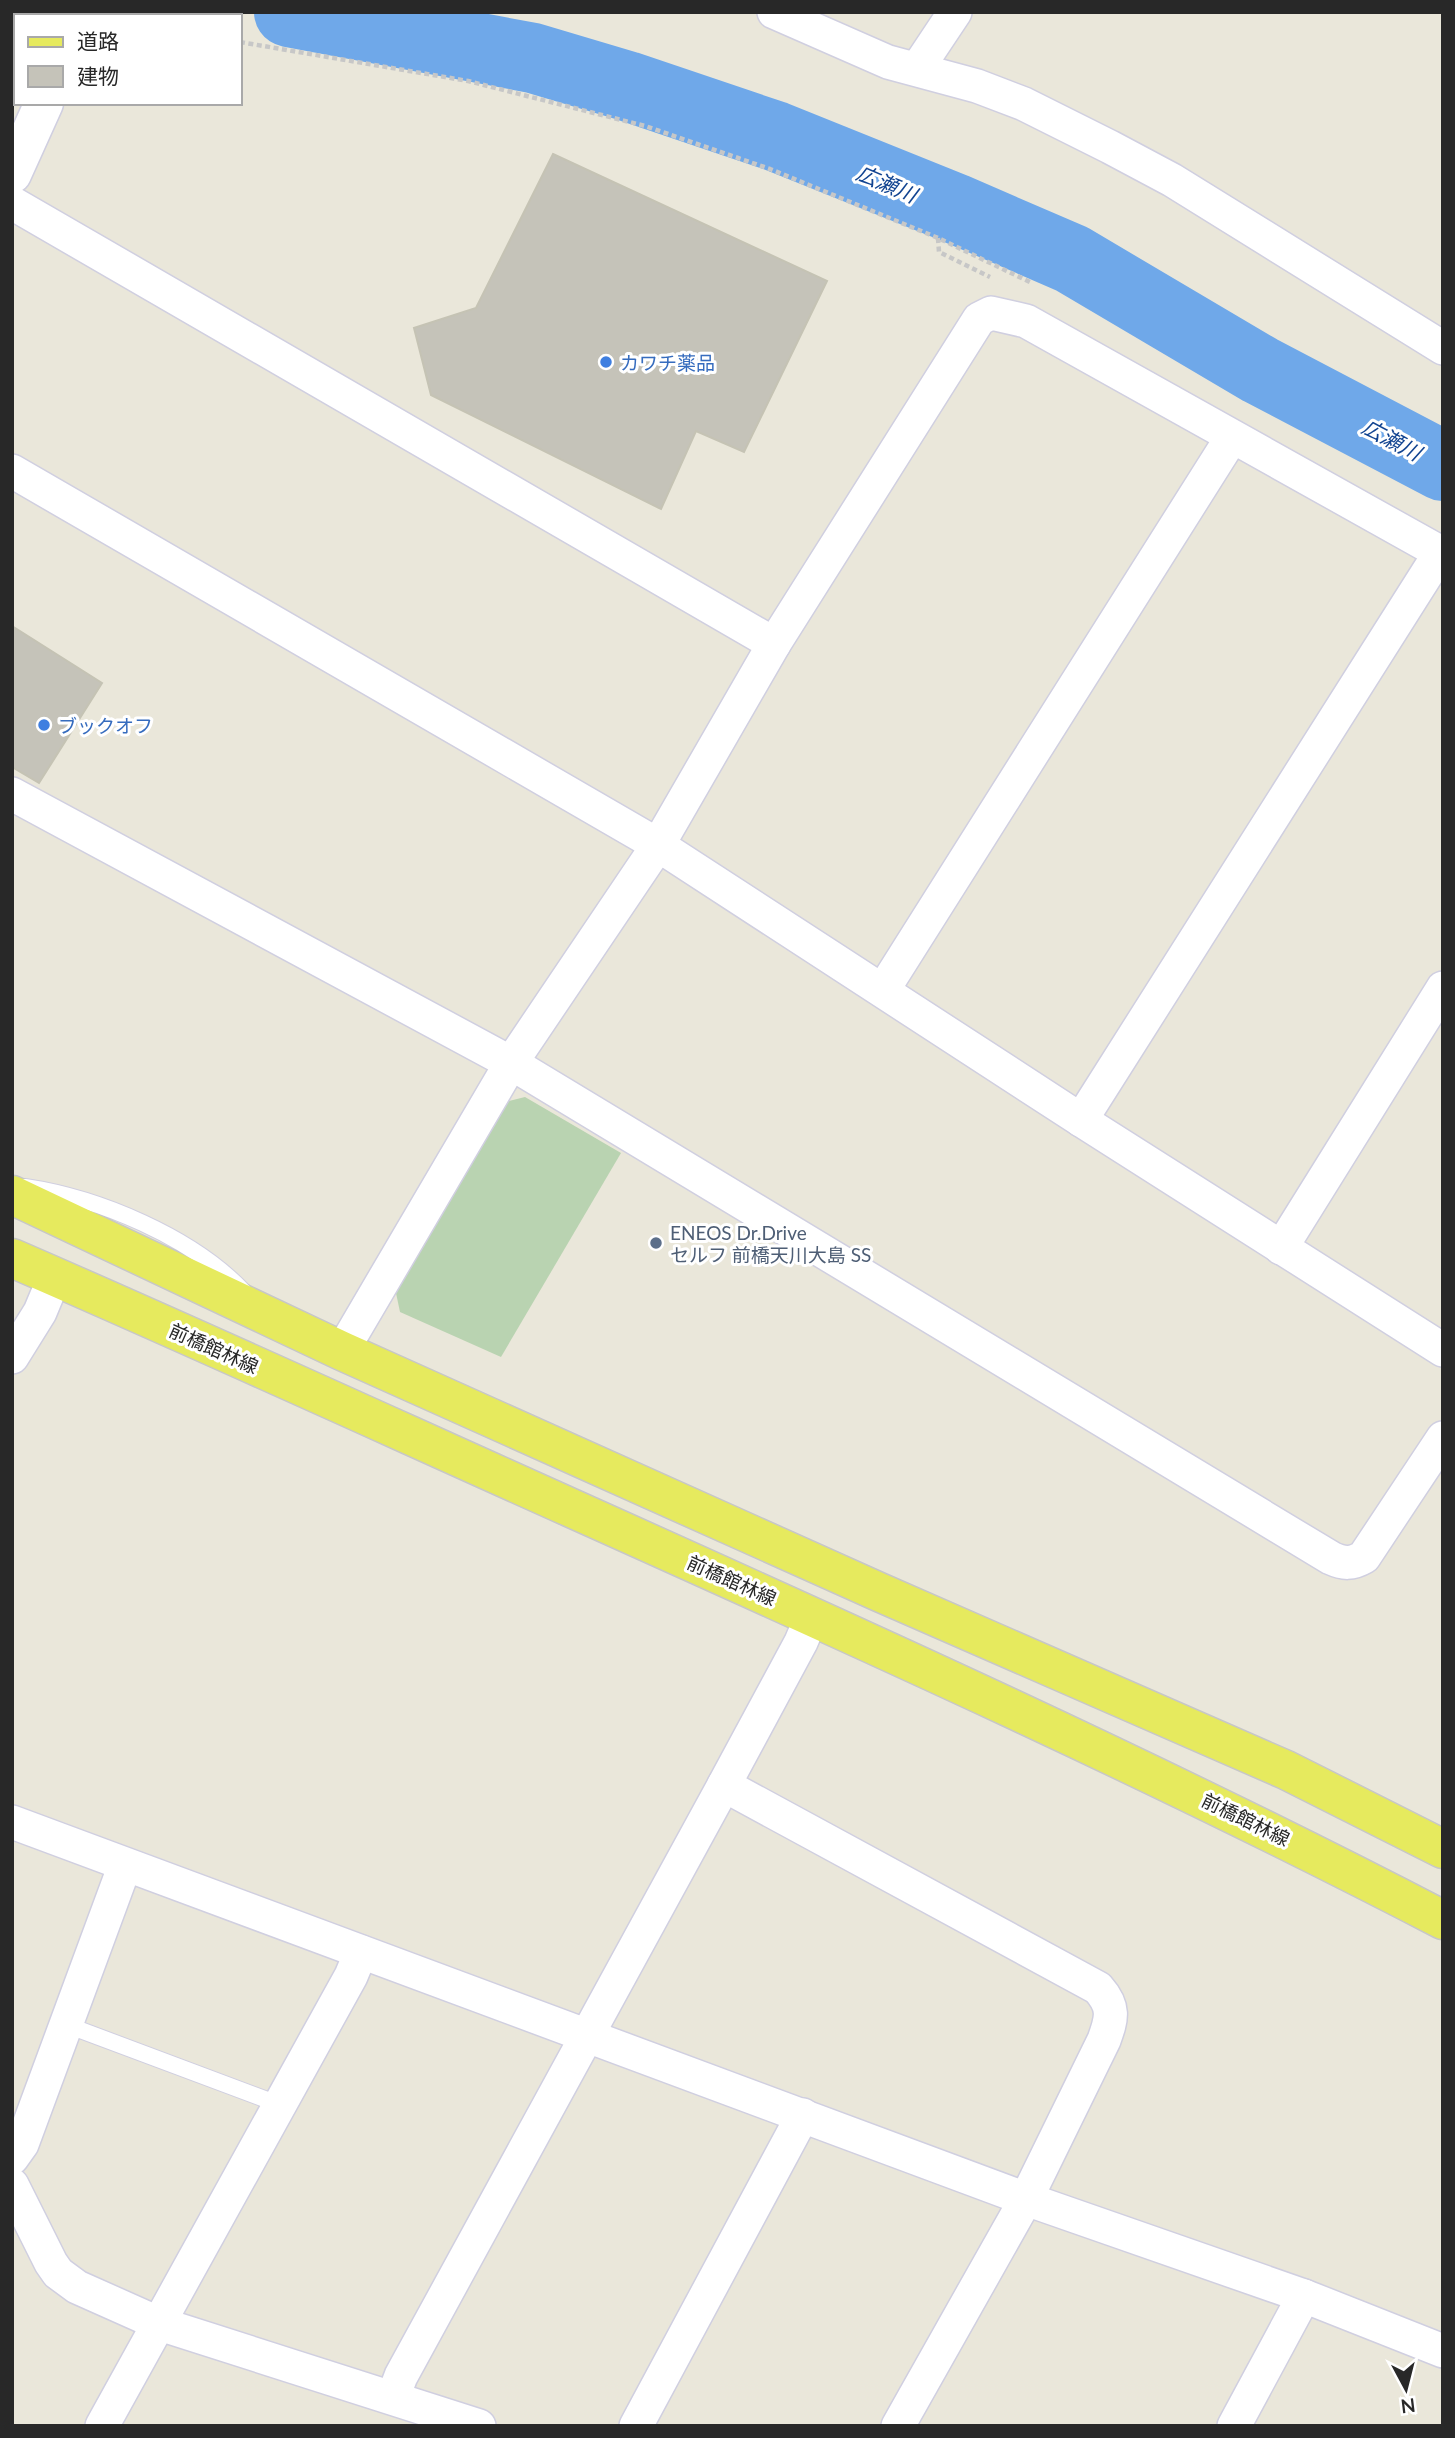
<svg xmlns="http://www.w3.org/2000/svg" width="1455" height="2438" font-family="Lato,'Noto Sans JP',sans-serif">
  <rect width="100%" height="100%" fill="#eae7da"/>
  <path fill="#b9d3b1" d="M525,1097L621,1153L501,1357L400,1312L396,1293L505,1102Z"/>
  <g fill="none" stroke-linecap="round" stroke-linejoin="round">
    <path stroke="#6fa8e9" stroke-width="70" d="M289,12L533,58L627,86L775,136L954,208L1072,259L1260,370L1443,466"/>
  </g>
  <g fill="#c5c3b9" stroke="#c5c3b4" stroke-width="2">
    <path d="M553,154L827,281L744,452L696,431L661,509L431,395L414,328L476,308Z"/>
    <path d="M12,626L102,683L39,783L12,767Z"/>
  </g>
  <g fill="none" stroke-linecap="round" stroke-linejoin="round">
    <defs>
      <g id="service">
        <path d="M25,1187C99,1198 192,1237 244,1292"/>
        <path d="M67,2025L278,2104"/>
      </g>
      <g id="minor">
        <path d="M774,12L888,62L977,86L1024,104L1110,147L1172,180L1443,348"/>
        <path d="M917,69L955,12"/>
        <path d="M12,79H16"/>
        <path d="M12,203L774,644"/>
        <path d="M12,471L658,845L1081,1120L1443,1350"/>
        <path d="M12,794L511,1063L1331,1558C1344,1564 1352,1564 1364,1557L1443,1438"/>
        <path d="M883,990L1232,437"/>
        <path d="M1081,1120L1440,553"/>
        <path d="M1281,1248L1443,988"/>
        <path d="M342,1351L511,1063L658,845L774,644L979,319L991,313L1026,321L1443,554"/>
        <path d="M12,1357L40,1312L55,1276"/>
        <path d="M724,1785L1098,1988C1115,2007 1112,2018 1104,2040L1026,2199L898,2426"/>
        <path d="M12,1822L1026,2199L1304,2296L1443,2351"/>
        <path d="M12,2158L22,2144L125,1865"/>
        <path d="M12,2185L51,2263L58,2273L77,2287L160,2324L479,2426"/>
        <path d="M393,2397L401,2376L724,1785L801,1642L812,1616"/>
        <path d="M102,2426L351,1976L361,1952"/>
        <path d="M636,2426L803,2115"/>
        <path d="M1234,2426L1304,2296"/>
      </g>
      <g id="tertiary">
        <path d="M74,16L75,12"/>
        <path d="M12,174L44,103"/>
      </g>
      <g id="primary">
        <path d="M12,1195L342,1351L879,1592L1286,1770L1443,1849"/>
        <path d="M12,1258C199,1339 384,1424 569,1507C863,1639 1156,1771 1443,1920"/>
      </g>
    </defs>
    <use href="#service" stroke="#d0cfe0" stroke-width="18"/>
    <use href="#minor" stroke="#d0cfe0" stroke-width="36"/>
    <use href="#tertiary" stroke="#d0cfe0" stroke-width="41"/>
    <use href="#primary" stroke="#c7c7c7" stroke-width="41"/>
    <g stroke="#c7c7c7" stroke-width="4.5" stroke-dasharray="5 3.5" stroke-linecap="butt">
      <path d="M145,16L146,12"/>
      <path d="M240,42L468,81L645,126L770,169L938,238L1032,283"/>
      <path d="M938,238L939,252L990,277"/>
    </g>
    <use href="#service" stroke="#fff" stroke-width="16"/>
    <use href="#minor" stroke="#fff" stroke-width="33"/>
    <use href="#tertiary" stroke="#fff" stroke-width="38"/>
    <use href="#primary" stroke="#e6ea5e" stroke-width="38"/>
  </g>
  <g fill="#3f7fe0" stroke="#fff" stroke-width="2.5">
    <circle cx="606" cy="362" r="7"/>
    <circle cx="44" cy="725" r="7"/>
  </g>
  <circle fill="#5c6f8a" stroke="#fff" stroke-width="2.5" cx="656" cy="1243" r="7"/>
  <g text-anchor="middle" dominant-baseline="central" stroke-width="6" stroke-linejoin="round" paint-order="stroke">
    <g font-size="19" fill="#366cbe" stroke="#fff" text-anchor="start">
      <text x="620" y="362">カワチ薬品</text>
      <text x="58" y="725">ブックオフ</text>
    </g>
    <g font-size="19" fill="#4e5e75" stroke="#fff" text-anchor="start">
      <text x="670" y="1232">ENEOS Dr.Drive<tspan x="670" dy="22">セルフ 前橋天川大島 SS</tspan></text>
    </g>
    <g font-size="19" fill="#282828" stroke="#fff">
      <text transform="translate(214 1348) rotate(24)">前橋館林線</text>
      <text transform="translate(732 1580) rotate(24)">前橋館林線</text>
      <text transform="translate(1246 1819) rotate(26)">前橋館林線</text>
    </g>
    <g font-size="21" font-style="italic" fill="#124491" stroke="#fff">
      <text transform="translate(887 183) rotate(23)">広瀬川</text>
      <text transform="translate(1392 439) rotate(28)">広瀬川</text>
    </g>
  </g>
  <rect width="1455" height="2438" fill="none" stroke="#282828" stroke-width="28"/>
  <rect x="14" y="14" width="228" height="91" fill="#ffffff" stroke="#a9a9a9" stroke-width="2"/>
  <rect x="28" y="37" width="35" height="10" fill="#e6ea5e" stroke="#a9a9a9" stroke-width="2"/>
  <text x="77" y="49" font-size="21" fill="#282828">道路</text>
  <rect x="28" y="66" width="35" height="21" fill="#c5c3b9" stroke="#a9a9a9" stroke-width="2"/>
  <text x="77" y="84" font-size="21" fill="#282828">建物</text>
  <g transform="translate(1406 2389) rotate(173)" stroke="#ffffff" stroke-width="5" paint-order="stroke">
  <path d="M0-5L12 26L0 18L-12 26Z" fill="#282828"/>
  <text y="-10" font-size="19" font-weight="bold" text-anchor="middle" fill="#282828">N</text>
  </g>
</svg>
